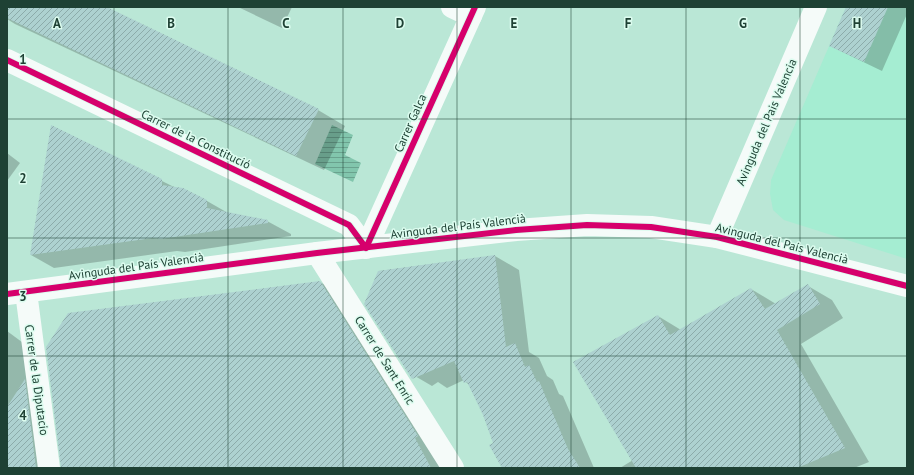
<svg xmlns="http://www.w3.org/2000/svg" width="914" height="475" font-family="'PT Sans',sans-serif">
  <defs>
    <pattern id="water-rules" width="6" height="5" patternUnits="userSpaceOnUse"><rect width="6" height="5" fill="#82c6ad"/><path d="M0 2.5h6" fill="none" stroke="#6aa28e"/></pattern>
    <pattern id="building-hatch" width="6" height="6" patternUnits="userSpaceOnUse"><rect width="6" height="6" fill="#add1d0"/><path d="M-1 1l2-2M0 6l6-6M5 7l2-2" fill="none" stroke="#8cabaa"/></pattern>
  </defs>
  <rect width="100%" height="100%" fill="#bae7d6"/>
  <path fill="#a5edd2" d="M846,7H907V259L784,220L773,210L770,194L771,180Z"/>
  <path fill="url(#water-rules)" d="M332,125L353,135L345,155L361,163L353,182L315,164Z"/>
  <g fill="#0003">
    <path d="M7,7H104L318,110L345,126L324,170L15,24L7,19Z"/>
    <path d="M238,7H292L282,28Z"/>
    <path d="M847,7H907V14L882,71L830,46Z"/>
    <path d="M52,126L178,189L207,201L228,213L267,221L291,234V236L185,252L177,251L54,268L31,255Z"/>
    <path d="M7,153L20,163L7,181Z"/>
    <path d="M495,256L519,270L529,352L539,358L547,376L553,380L559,394L563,396L594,468H503L484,415L470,386L464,380L447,388L438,382L432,386L408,372L379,271Z"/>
    <path d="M320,282L344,296L448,468H65Z"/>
    <path d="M808,286L832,300L843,318L801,344L869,462L854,468H620L633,460L658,316L681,330L751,289L776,304Z"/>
    <path d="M7,331L30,348L56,468H7Z"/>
  </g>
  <g fill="url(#building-hatch)">
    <path d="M7,7H107L319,109L296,156L7,18Z"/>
    <path d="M846,7H888L864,62L829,46Z"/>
    <path d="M51,125L162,179V185L183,188L207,200V208L268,220V223L161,239L153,238L30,255Z"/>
    <path d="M495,255L506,347L515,343L525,367L529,365L537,382L539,381L568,449L580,468H502L489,445L493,443L483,415L467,382L464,383L454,361L412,379L364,304L378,271Z"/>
    <path d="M320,281L418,436L415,438L431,468H61L46,347L68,313Z"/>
    <path d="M808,284L820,304L777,330L845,448L797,468H636L573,362L658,315L670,335L751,288L765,309Z"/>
    <path d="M25,379L36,468H7V407Z"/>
  </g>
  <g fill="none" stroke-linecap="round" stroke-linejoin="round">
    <g stroke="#f5fbf9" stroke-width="22">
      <path d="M452,7L471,16"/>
      <path d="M7,60L349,225L366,248L475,7"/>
      <path d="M717,237L816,7"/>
      <path d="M317,253L453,468"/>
      <path d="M26,292L49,468"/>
      <path d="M7,294L317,253L516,230L587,225L651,227L717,237L907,286"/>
    </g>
    <defs>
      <g id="cycleway">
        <path d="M7,60L349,225L366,248L475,7"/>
        <path d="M7,294L317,253L516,230L587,225L651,227L717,237L907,286"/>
      </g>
    </defs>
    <use href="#cycleway" stroke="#dcfcef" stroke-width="8"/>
    <use href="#cycleway" stroke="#d6006c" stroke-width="6"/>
  </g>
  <path fill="none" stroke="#1e4134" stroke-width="1" stroke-opacity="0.55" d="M114,7V468M228,7V468M343,7V468M457,7V468M571,7V468M686,7V468M800,7V468M7,119H907M7,238H907M7,356H907"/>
  <g text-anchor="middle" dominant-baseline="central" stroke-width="3" stroke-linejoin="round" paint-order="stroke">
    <g font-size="12" fill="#1e4134" stroke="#dcfcef">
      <text transform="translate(766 122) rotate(-67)">Avinguda del Pais Valencia</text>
      <text transform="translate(410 123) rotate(-66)">Carrer Galca</text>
      <text transform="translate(196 139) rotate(26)">Carrer de la Constitució</text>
      <text transform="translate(458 226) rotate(-7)">Avinguda del País Valencià</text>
      <text transform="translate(782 243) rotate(14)">Avinguda del País Valencià</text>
      <text transform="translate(136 266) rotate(-8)">Avinguda del País Valencià</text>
      <text transform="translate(385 360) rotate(58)">Carrer de Sant Enric</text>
      <text transform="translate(37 380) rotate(82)">Carrer de la Diputacio</text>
    </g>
  </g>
  <g font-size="13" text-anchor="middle" font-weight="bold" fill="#1e4134" stroke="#dcfcef" stroke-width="3" stroke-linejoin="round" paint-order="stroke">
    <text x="57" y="28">A</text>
    <text x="171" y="28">B</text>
    <text x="286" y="28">C</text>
    <text x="400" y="28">D</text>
    <text x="514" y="28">E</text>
    <text x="628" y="28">F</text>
    <text x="743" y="28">G</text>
    <text x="857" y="28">H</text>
    <text x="23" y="64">1</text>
    <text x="23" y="183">2</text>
    <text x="23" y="301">3</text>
    <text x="23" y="420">4</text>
  </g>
  <rect width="914" height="475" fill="none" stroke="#1e4134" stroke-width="16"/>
</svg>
